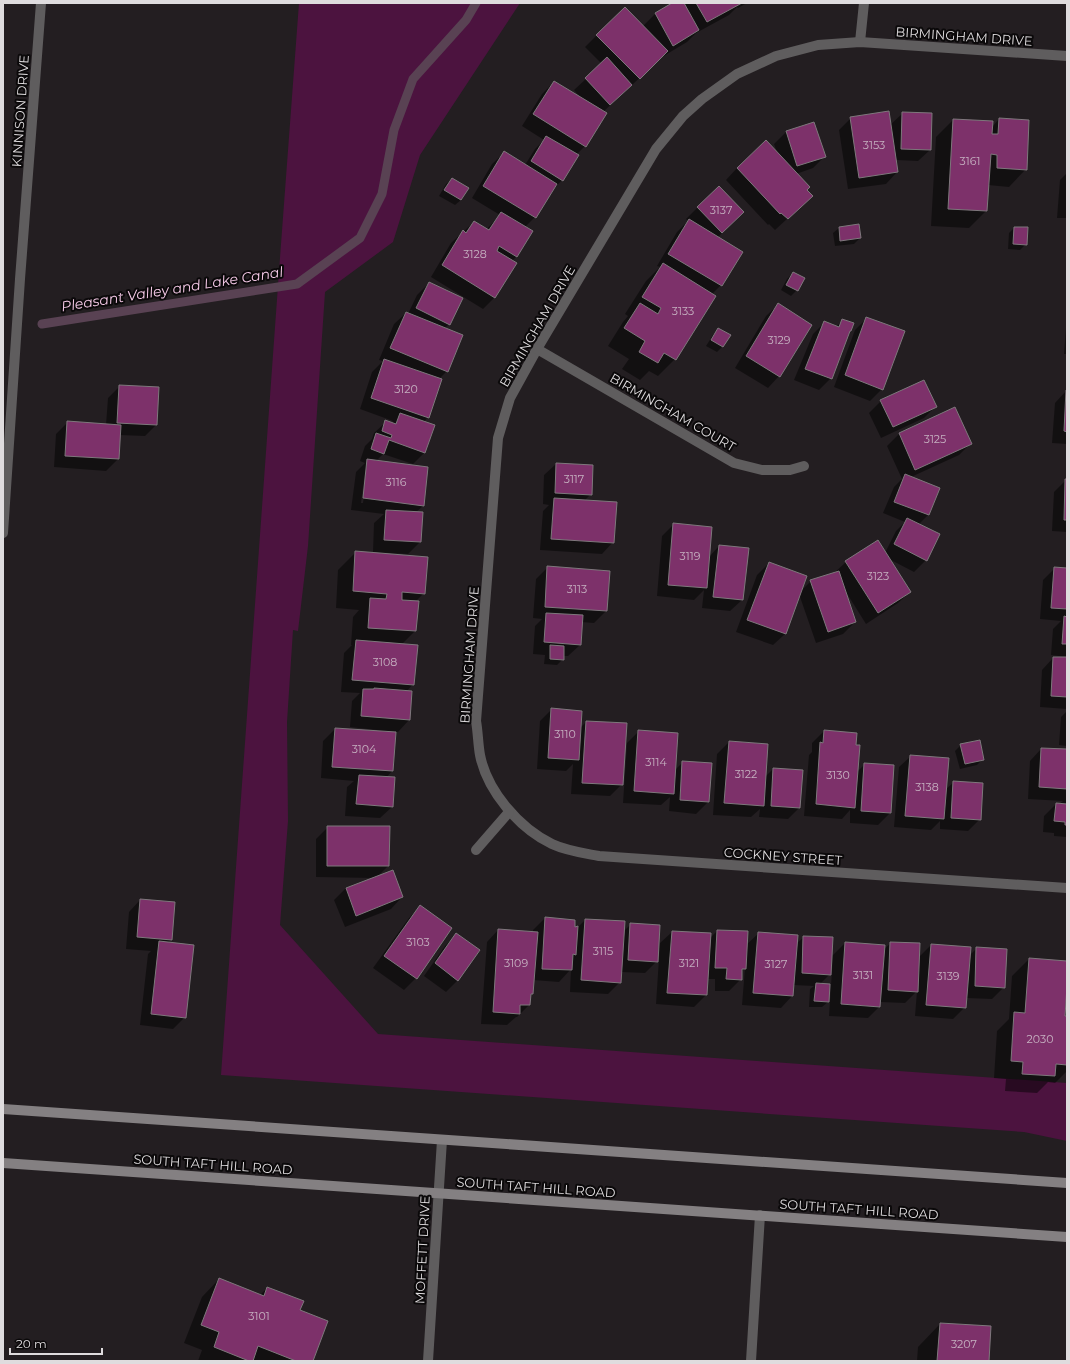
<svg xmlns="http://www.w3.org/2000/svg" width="1070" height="1364" font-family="Montserrat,sans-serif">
  <rect width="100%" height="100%" fill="#231e21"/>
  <path fill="#4c133f" d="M299,3H520L420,155L393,242L325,292L308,546L298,631L293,630L287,722L288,821L280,925L378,1034L1067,1083V1141L1024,1132L221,1075L281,244Z"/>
  <g fill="#0007" fill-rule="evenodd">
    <path d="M674,3H747L738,8L737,7L729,15L696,33L687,42L662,57L603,112L585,146L576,155L562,180L551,192L535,217L524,228L516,257L512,261L495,297L483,309L431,277L451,243L463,232L474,222L486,230L500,215L472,198L492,164L504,153L525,165L535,149L544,140L522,126L542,94L554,82L581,98L574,90L602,64L585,47L597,35L643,26L655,14Z"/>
    <path d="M903,113L930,150L918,161L896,160L897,172L886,184L848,189L839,130L851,118L890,125Z"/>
    <path d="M999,119L1026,169L1009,187L988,185L986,211L969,228L931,226L936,137L953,120L992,127Z"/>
    <path d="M814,123L824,157L813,168L796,174L806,190L800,207L775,230L769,224L768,225L726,180L737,168L778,155L774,144L786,132Z"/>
    <path d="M1067,173V218H1057L1060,180Z"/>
    <path d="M452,179L468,188L461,200L455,205L439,196L446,184Z"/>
    <path d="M698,207L743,212L717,238L721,285L712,294L675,359L658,376L649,371L640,380L622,369L629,359L608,346L623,322L628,316L625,314L646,281L660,267L657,266L677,232L688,221L686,219Z"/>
    <path d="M858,225L860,238L854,244L835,246L833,233L839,228Z"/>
    <path d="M1014,228L1026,244L1020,250L1008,249L1009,233Z"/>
    <path d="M1067,239V267H1066Z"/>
    <path d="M793,273L797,290L791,296L781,290L787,279Z"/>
    <path d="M429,283L449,324L444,329L447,371L439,379L428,417L424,422V453L413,464L383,454L376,461L423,506L415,513L420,542L408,554L373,552L374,523L384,514L351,510L356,472L365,463L360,461L365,446L372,439L374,433L386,422L391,424L393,421L360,409L372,372L383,361L379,360L394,324L406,313L408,314L417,295ZM365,472H367L363,503H361Z"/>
    <path d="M778,305L779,376L768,388L735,368L766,316Z"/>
    <path d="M1067,315V354H1064Z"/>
    <path d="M867,318L882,389L870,401L834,387L855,330Z"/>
    <path d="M843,320L831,378L819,390L794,380L813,334L825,322L836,327Z"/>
    <path d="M719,329L729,335L722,347L717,352L706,346L713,335Z"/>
    <path d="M120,386L156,425L145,436L119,435L118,459L106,471L54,467L56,434L68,422L106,425L108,398Z"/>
    <path d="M1066,391L1067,444L1052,443L1055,403Z"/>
    <path d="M881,401L935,407L924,418L881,438L869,413Z"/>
    <path d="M955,409L971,443L959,455L911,477L938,488L928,515L918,525L926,560L914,572L889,559L910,592L898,603L866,624L846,592L855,622L843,634L816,643L799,594L785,634L773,645L736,632L757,575L769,563L800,592L811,581L834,573L846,562L885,553L896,531L905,522L883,513L894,487L902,479L887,446L899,434Z"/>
    <path d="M556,464L591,494L584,501L613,542L602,554L540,550L543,511L549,505L543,504L544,475Z"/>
    <path d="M1066,480H1067V532L1052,531L1054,492Z"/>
    <path d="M674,524L709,557L719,546L742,600L730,611L702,608L704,590L694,600L657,596L662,536Z"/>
    <path d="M356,552L424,593L415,602V631L402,644L413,684L407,691L409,720L398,732L395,731L392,771L386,778L392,807L380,818L345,816L347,787L354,781L321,778L323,741L335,729L377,732V730L350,727L352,701L360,693L341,692L344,653L352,645H351L353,617L359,610L336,608L338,570Z"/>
    <path d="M548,567L606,611L594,623L581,622L580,645L568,656H563V659L557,665L544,664L545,655L533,654L535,626L542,619L533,618L536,579Z"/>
    <path d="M1055,568L1067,569V657L1051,655L1053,629L1061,621L1040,619L1043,580Z"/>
    <path d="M1053,658H1067V709L1040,707L1042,670Z"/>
    <path d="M552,709L580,728L586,722L622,784L610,796L571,794L573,764L566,771L537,769L540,721Z"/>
    <path d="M1067,711V746L1059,745L1061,717Z"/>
    <path d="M639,731L675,770L683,762L708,802L696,814L669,811L670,797L661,805L623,803L627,743Z"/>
    <path d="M824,731L855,746L857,772L865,764L893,766L890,813L878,825L850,823V810L842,819L804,816L809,755L812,752V743Z"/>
    <path d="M729,742L765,777L773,769L800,807L788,819L759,817L760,809L751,817L713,815L717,754Z"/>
    <path d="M961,745L983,759L977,765L960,769L955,751Z"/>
    <path d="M1041,749L1067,750V837L1054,836V833L1043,832L1044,816L1056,804H1059L1063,801L1028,799L1030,761Z"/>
    <path d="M911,756L945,790L954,782L980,819L968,831L940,829V821L931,830L894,827L899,767Z"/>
    <path d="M328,827L388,866L378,876L402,897L391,909L345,927L334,900L346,888L374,878L316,877V839Z"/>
    <path d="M140,900L171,940L167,943L185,1017L173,1029L140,1025L148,954L151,951L126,949L129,912Z"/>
    <path d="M420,907L451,928L416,978L404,990L373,968L409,918Z"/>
    <path d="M545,918L574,928L578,927L585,920L624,931L631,924L657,961L645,973L621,972L620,982L608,994L570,992L571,969L559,982L533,980L532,994L530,996L529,1005L517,1017H516L507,1025L481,1024L487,942L498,930L533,932V930Z"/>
    <path d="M717,931L746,945L759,933L796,944L804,937L830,974L820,984L828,1002L822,1007H809L810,989L814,986L793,985L792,996L781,1008L742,1005L745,968L741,972V979L729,991H715V979H707L706,995L694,1007L656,1004L660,943L672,932L710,938Z"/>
    <path d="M457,934L458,980L446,992L424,976L445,946Z"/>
    <path d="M845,943L883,950L891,943L918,958L931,945L969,956L977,948L1004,987L992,999L966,998L965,1007L953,1019L915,1016L917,991L905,1003L880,1002L879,1007L868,1018L829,1016L833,955Z"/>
    <path d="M1029,959L1067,962L1064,1017H1067V1071L1055,1083L1048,1082L1037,1093L1005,1091L1006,1079L994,1078L997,1031L1009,1019L1012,976Z"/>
    <path d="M219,1279L260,1295L267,1288L299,1311L312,1361H198L202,1350L184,1343L202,1297Z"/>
    <path d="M940,1324L988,1361H917L918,1347Z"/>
  </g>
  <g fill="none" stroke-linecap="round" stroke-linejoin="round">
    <path stroke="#594253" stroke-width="9" d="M42,324L297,284L360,238L382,194L394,130L413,79L466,20L476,3"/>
  </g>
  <g fill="#7d316a" stroke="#7e787c">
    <path d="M672,3H684L699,30L673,46L655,13Z"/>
    <path d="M696,3H742L707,22Z"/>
    <path d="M625,7L668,51L640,79L596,35Z"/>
    <path d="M607,57L632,85L610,105L585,78Z"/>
    <path d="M554,81L607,113L586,147L533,114Z"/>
    <path d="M889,111L898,172L859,178L850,117Z"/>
    <path d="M902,112L932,113L931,150L901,149Z"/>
    <path d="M999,118L1029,120L1027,170L997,168V155L991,154L987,211L948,209L953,119L993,121L992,134H998Z"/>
    <path d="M814,122L826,157L797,166L786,131Z"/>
    <path d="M546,136L579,155L563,181L531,161Z"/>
    <path d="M766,140L810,187L807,190L813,196L788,219L781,213L780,214L737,168Z"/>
    <path d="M504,151L557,184L536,218L483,186Z"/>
    <path d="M452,178L469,188L461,200L444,190Z"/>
    <path d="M719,186L744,212L722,233L697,207Z"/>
    <path d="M501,212L533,231L517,257L499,246L497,251L517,263L495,298L442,265L463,230L466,233L474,221L489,230Z"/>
    <path d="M689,219L743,252L722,286L668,254Z"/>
    <path d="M859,224L861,238L840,241L839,227Z"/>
    <path d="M1014,227H1028L1027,245L1013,244Z"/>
    <path d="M663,263L716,296L676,360L664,353L658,363L639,352L645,341L624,328L640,303L658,314L661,308L642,297Z"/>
    <path d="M793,272L805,278L798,291L786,285Z"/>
    <path d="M429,282L463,298L450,325L416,308Z"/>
    <path d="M778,303L812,325L780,377L746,356Z"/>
    <path d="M406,312L463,335L448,372L390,348Z"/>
    <path d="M866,317L905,331L883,390L845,375Z"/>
    <path d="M842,319L854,323L851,331H850L832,379L805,369L824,321L839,327Z"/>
    <path d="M718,328L731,335L723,347L711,340Z"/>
    <path d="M384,359L442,379L429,418L371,398Z"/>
    <path d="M924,380L937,407L893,427L880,400Z"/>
    <path d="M119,385L159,387L157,425L117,423Z"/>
    <path d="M1066,390H1067V432L1064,431Z"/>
    <path d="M955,407L972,444L915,470L899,433Z"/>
    <path d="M400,413L435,425L425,453L389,440L384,454L371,449L376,433L391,438L392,435L382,431L385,420L396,424Z"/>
    <path d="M67,421L121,425L119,459L65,456Z"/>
    <path d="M367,459L428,467L424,506L363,498Z"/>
    <path d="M556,463L593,465L592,495L555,493Z"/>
    <path d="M905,474L940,488L929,515L894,502Z"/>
    <path d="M1065,479H1067V520H1064Z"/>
    <path d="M554,498L617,502L614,543L551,539Z"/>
    <path d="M386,510L423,512L421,542L384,540Z"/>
    <path d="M907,518L940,534L927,561L894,544Z"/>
    <path d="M673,523L712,527L707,588L668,585Z"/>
    <path d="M878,540L911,592L878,613L845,561Z"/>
    <path d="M719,545L749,548L743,600L713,597Z"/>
    <path d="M355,551L428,557L425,594L402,592V600L419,601L416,631L368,628L370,598L386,599L387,594L353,591Z"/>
    <path d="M769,562L807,576L786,634L747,620Z"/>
    <path d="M547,566L610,571L607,611L545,607Z"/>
    <path d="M1054,567L1067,568V609L1051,608Z"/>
    <path d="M839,571L856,622L828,632L810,580Z"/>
    <path d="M546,613L583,615L581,645L544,642Z"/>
    <path d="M1064,616L1067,617V644H1062Z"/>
    <path d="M356,640L418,645L414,685L352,680Z"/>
    <path d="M550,645L564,646V660L550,659Z"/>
    <path d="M1053,657H1067V697L1051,696Z"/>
    <path d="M374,688L412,691L410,720L361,716L363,689H374Z"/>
    <path d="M551,708L582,711L579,760L548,758Z"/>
    <path d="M586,721L627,723L623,785L582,783Z"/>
    <path d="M335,728L396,732L393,771L332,767Z"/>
    <path d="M638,730L678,733L674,794L634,791Z"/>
    <path d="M824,730L857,733L856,745H860L855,808L816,804L820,742L823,743Z"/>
    <path d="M980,740L984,760L965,764L960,744Z"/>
    <path d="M729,741L768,744L764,806L724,803Z"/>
    <path d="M1041,748L1067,749V789L1039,787Z"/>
    <path d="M910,755L949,758L944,819L905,816Z"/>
    <path d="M682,761L712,763L709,802L680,800Z"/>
    <path d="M864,763L894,765L891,813L861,811Z"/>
    <path d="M773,768L803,770L800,808L771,806Z"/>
    <path d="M359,775L395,777L393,807L356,804Z"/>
    <path d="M953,781L983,783L981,820L951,818Z"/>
    <path d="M1067,800V825H1065V822L1054,821L1056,803L1067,804Z"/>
    <path d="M327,826H390L389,866H327Z"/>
    <path d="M393,870L403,897L356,916L346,888Z"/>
    <path d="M140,899L175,902L172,940L137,937Z"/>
    <path d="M420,905L452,928L417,979L384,956Z"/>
    <path d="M545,917L575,920V927L578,926L576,955L573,954L572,970L542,969Z"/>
    <path d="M585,919L625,921L621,983L581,980Z"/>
    <path d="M630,923L660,925L658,962L628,960Z"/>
    <path d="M498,929L538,932L533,994H531L530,1005H520V1014L493,1012Z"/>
    <path d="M717,930L748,931L746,969H742V980L726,979L727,968H715Z"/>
    <path d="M672,931L711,933L707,995L667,993Z"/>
    <path d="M758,932L798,935L793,996L753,993Z"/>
    <path d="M456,933L480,950L458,981L435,963Z"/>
    <path d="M803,936L833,937L831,975L802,973Z"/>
    <path d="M159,941L194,945L186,1018L151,1014Z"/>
    <path d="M845,942L885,945L880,1007L841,1004Z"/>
    <path d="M890,942L920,943L918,992L888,990Z"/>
    <path d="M931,944L971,947L966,1008L926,1005Z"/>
    <path d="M976,947L1007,949L1005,988L975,986Z"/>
    <path d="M1029,958L1067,961V986L1065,1016H1067V1065L1056,1064L1055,1076L1022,1074L1023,1062L1011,1061L1014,1012L1025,1013Z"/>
    <path d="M816,983L830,984L829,1002L814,1001Z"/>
    <path d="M219,1278L264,1296L267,1287L304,1301L300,1310L328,1321L313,1361H296L258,1346L253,1361H249L214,1347L219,1332L201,1325Z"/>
    <path d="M940,1323L991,1326L989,1361H937Z"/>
  </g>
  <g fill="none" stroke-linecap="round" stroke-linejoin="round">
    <path stroke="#5f5d5e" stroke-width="10" d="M751,1361L760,1215"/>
    <g stroke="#5f5d5e" stroke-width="10">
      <path d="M860,42L864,3"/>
      <path d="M1067,56L860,42L818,45L776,56L737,74L702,99L683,116L656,149L537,349L510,398L498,438L476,721C478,732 478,744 480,755C487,791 519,828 552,844C567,851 583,853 599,856L1067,888"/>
      <path d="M537,349L734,463L762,470H790L804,466"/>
      <path d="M3,533L20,279L41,3"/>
      <path d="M476,850L509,812"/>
      <path d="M428,1361L442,1140"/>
    </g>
    <g stroke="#848082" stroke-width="10">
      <path d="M3,1109L1067,1183"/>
      <path d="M3,1163L1067,1237"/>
    </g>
  </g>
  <g text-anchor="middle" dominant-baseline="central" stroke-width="4" stroke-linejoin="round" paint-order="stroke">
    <g font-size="11" fill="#c6b1c1">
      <text x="874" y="145">3153</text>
      <text x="970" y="161">3161</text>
      <text x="721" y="210">3137</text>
      <text x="475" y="254">3128</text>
      <text x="683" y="311">3133</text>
      <text x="779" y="340">3129</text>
      <text x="406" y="389">3120</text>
      <text x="935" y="439">3125</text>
      <text x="574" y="479">3117</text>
      <text x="396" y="482">3116</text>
      <text x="690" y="556">3119</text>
      <text x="878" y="576">3123</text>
      <text x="577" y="589">3113</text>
      <text x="385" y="662">3108</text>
      <text x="565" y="734">3110</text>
      <text x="364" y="749">3104</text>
      <text x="656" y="762">3114</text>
      <text x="746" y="774">3122</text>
      <text x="838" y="775">3130</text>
      <text x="927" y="787">3138</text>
      <text x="418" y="942">3103</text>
      <text x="603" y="951">3115</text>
      <text x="516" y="963">3109</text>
      <text x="689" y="963">3121</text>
      <text x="776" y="964">3127</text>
      <text x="863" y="975">3131</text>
      <text x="948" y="976">3139</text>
      <text x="1040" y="1039">2030</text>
      <text x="259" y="1316">3101</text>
      <text x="964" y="1344">3207</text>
    </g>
    <g font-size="13" fill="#dfdcde" stroke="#0b090a">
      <text transform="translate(964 36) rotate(4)">BIRMINGHAM DRIVE</text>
      <text transform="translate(20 111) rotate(-86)">KINNISON DRIVE</text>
      <text transform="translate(537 326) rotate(-60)">BIRMINGHAM DRIVE</text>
      <text transform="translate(673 412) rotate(30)">BIRMINGHAM COURT</text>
      <text transform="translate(469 655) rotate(-86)">BIRMINGHAM DRIVE</text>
      <text transform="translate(783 856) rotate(4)">COCKNEY STREET</text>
      <text transform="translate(213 1164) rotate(4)">SOUTH TAFT HILL ROAD</text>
      <text transform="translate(536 1187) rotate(4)">SOUTH TAFT HILL ROAD</text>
      <text transform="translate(859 1209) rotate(4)">SOUTH TAFT HILL ROAD</text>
      <text transform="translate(422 1250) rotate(-87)">MOFFETT DRIVE</text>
    </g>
    <g font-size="14" font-style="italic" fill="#f7cbe9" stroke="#0b090a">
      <text transform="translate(172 289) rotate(-9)">Pleasant Valley and Lake Canal</text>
    </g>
  </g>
  <rect width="1070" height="1364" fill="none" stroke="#dfdcde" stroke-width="8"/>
  <path d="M10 1348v6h92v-6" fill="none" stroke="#dfdcde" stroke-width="2"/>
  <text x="16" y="1348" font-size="12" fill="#dfdcde" stroke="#0b090a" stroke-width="3" paint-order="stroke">20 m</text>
</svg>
